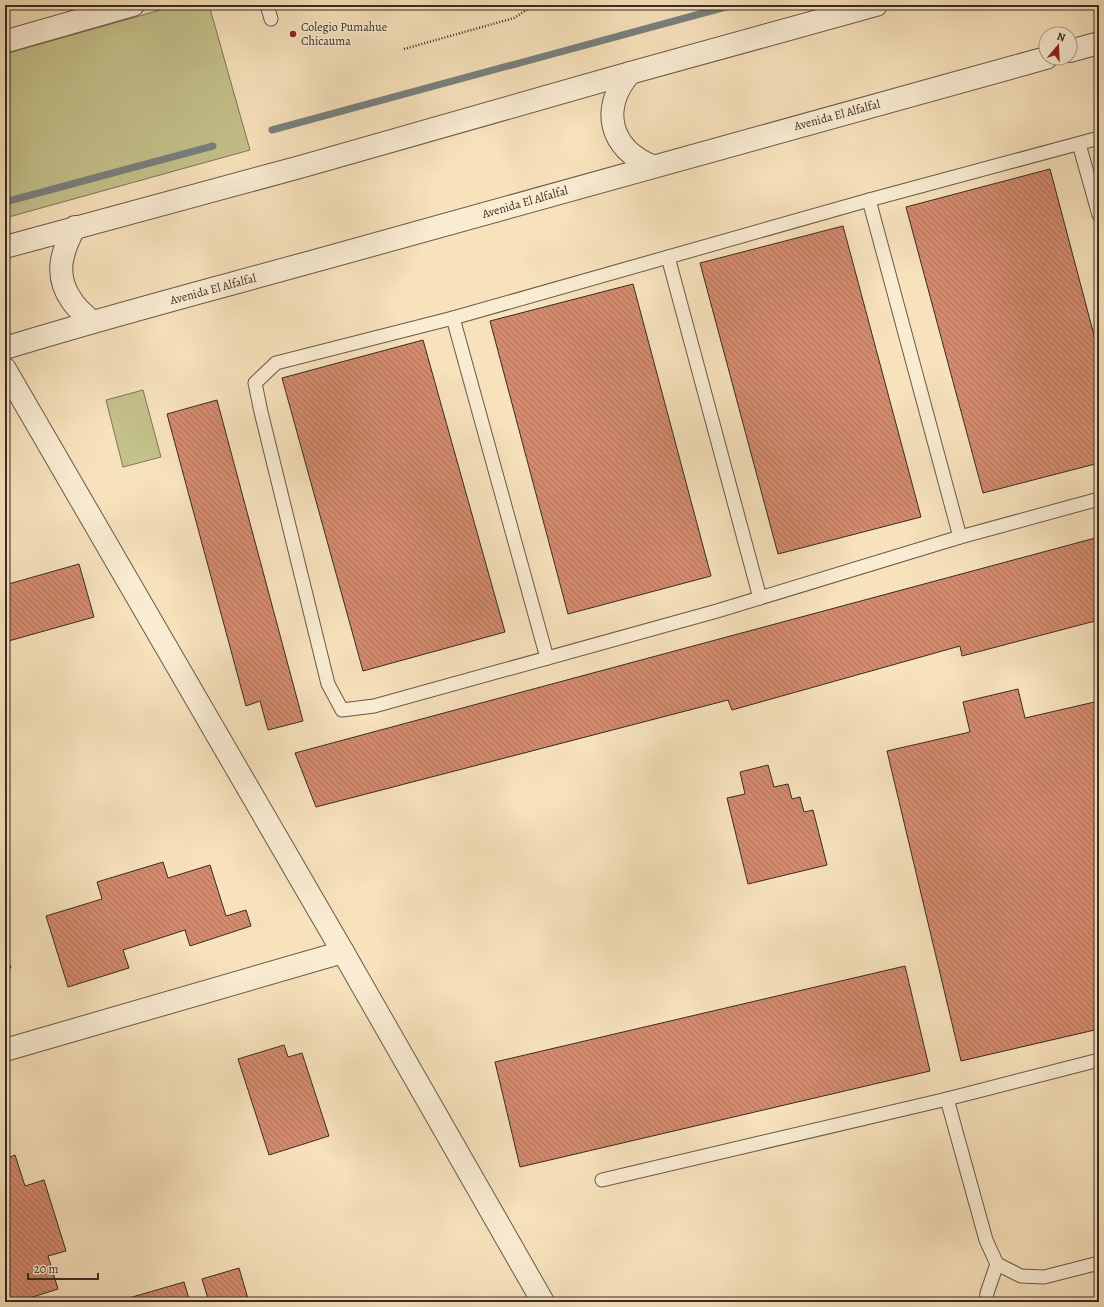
<svg xmlns="http://www.w3.org/2000/svg" width="1104" height="1307" font-family="Alegreya,serif">
  <defs>
    <pattern id="building-back-hatch" width="6" height="6" patternUnits="userSpaceOnUse"><rect width="6" height="6" fill="#d58a6d"/><path d="M-1 5l2 2M0 0l6 6M5-1l2 2" fill="none" stroke="#ae7159"/></pattern>
  </defs>
  <rect width="100%" height="100%" fill="#f7e2bc"/>
  <filter id="stains"><feTurbulence type="fractalNoise" baseFrequency=".005" numOctaves="4"/><feColorMatrix values="0 0 0 0 .2 0 0 0 0 .09 0 0 0 0 .02 0 0 0 .5 -.17"/></filter>
  <radialGradient id="worn" r=".72"><stop offset=".6" stop-color="#630" stop-opacity="0"/><stop offset="1" stop-color="#630" stop-opacity=".3"/></radialGradient>
  <g fill="#c4c18b" stroke="#7e7657">
    <path d="M178,5H209L250,150L5,218V54Z"/>
    <path d="M143,390L161,457L123,467L106,400Z"/>
  </g>
  <g fill="none" stroke-linecap="round" stroke-linejoin="round">
    <g stroke="#79817f" stroke-width="7">
      <path d="M272,130L733,5"/>
      <path d="M5,202L213,146"/>
    </g>
  </g>
  <g fill="url(#building-back-hatch)" stroke="#392b23">
    <path d="M1050,169L1099,354V463L983,493L906,207Z"/>
    <path d="M843,226L921,517L778,554L700,263Z"/>
    <path d="M633,284L711,576L568,614L490,321Z"/>
    <path d="M423,340L505,632L363,671L282,378Z"/>
    <path d="M217,400L303,721L268,730L260,701L246,706L167,414Z"/>
    <path d="M1099,537V620L962,656L960,646L732,710L728,700L316,807L295,753Z"/>
    <path d="M79,564L94,617L5,642V585Z"/>
    <path d="M1018,689L1025,718L1099,701V1029L961,1061L887,751L970,732L963,702Z"/>
    <path d="M768,765L774,787L788,784L792,799L800,797L804,812L813,810L827,865L748,884L727,798L745,794L740,772Z"/>
    <path d="M163,862L168,878L210,865L226,916L246,910L251,926L190,946L185,930L123,950L129,968L68,987L46,916L102,899L97,882Z"/>
    <path d="M5,951L11,968L5,970Z"/>
    <path d="M905,966L930,1071L520,1167L495,1062Z"/>
    <path d="M284,1045L288,1057L302,1053L329,1136L269,1155L238,1059Z"/>
    <path d="M15,1155L25,1186L44,1180L66,1251L48,1256L58,1289L17,1302H6L5,1299V1159Z"/>
    <path d="M239,1268L249,1302H209L202,1279Z"/>
    <path d="M184,1282L190,1302H115Z"/>
  </g>
  <g fill="none" stroke-linecap="round" stroke-linejoin="round">
    <defs>
      <g id="lane">
        <path d="M267,5L271,19"/>
        <path d="M1099,138L869,200L453,318L276,363L255,383L261,412L328,684L342,710L374,706L717,611L960,537L1099,499"/>
        <path d="M1079,144L1099,215"/>
        <path d="M869,200L960,537"/>
        <path d="M668,257L760,598"/>
        <path d="M453,318L547,658"/>
        <path d="M947,1099L986,1240L997,1264L1021,1276L1044,1277L1099,1263"/>
        <path d="M602,1180L947,1099L1099,1060"/>
        <path d="M986,1302L987,1293L997,1264"/>
      </g>
      <g id="street">
        <path d="M5,40L7,41L133,5"/>
        <path d="M1070,51L1099,43"/>
        <path d="M630,73C600,108 609,148 652,166"/>
        <path d="M75,227C61,252 54,276 72,301C77,309 85,315 92,322"/>
        <path d="M5,247L300,167L630,73L876,5"/>
        <path d="M5,348C112,315 221,287 329,257C568,190 807,123 1046,58"/>
        <path d="M5,369L343,952L543,1302"/>
        <path d="M5,1050L343,952"/>
      </g>
    </defs>
    <use href="#lane" stroke="#685949" stroke-width="15"/>
    <use href="#street" stroke="#685949" stroke-width="24"/>
    <path stroke="#392b23" stroke-width="2.5" stroke-dasharray="1 2" stroke-linecap="butt" d="M404,49L514,18L534,5"/>
    <use href="#lane" stroke="#faecd3" stroke-width="13"/>
    <use href="#street" stroke="#faecd3" stroke-width="22"/>
  </g>
  <circle fill="#8f2418" stroke="#faecd3" stroke-width="1.5" cx="293" cy="34" r="4"/>
  <g text-anchor="middle" dominant-baseline="central" stroke-width="3" stroke-linejoin="round" paint-order="stroke">
    <g font-size="12" fill="#392b23" stroke="#faecd3" text-anchor="start">
      <text x="301" y="27">Colegio Pumahue<tspan x="301" dy="14">Chicauma</tspan></text>
    </g>
    <g font-size="12" fill="#392b23" stroke="#faecd3">
      <text transform="translate(837 115) rotate(-15)">Avenida El Alfalfal</text>
      <text transform="translate(525 202) rotate(-16)">Avenida El Alfalfal</text>
      <text transform="translate(213 289) rotate(-15)">Avenida El Alfalfal</text>
    </g>
  </g>
  <rect width="1104" height="1307" fill="none" stroke="#f7e2bc" stroke-width="20"/>
  <rect x="6" y="6" width="1092" height="1295" fill="none" stroke="#392b23" stroke-width="2"/>
  <rect x="10" y="10" width="1084" height="1287" fill="none" stroke="#392b23"/>
  <g transform="translate(1058 46) rotate(19)"><circle r="19" fill="#faecd3" stroke="#ad9f8d"/>
  <path d="M0-3L7 15L0 10L-7 15Z" fill="#8f2418"/>
  <text y="-6" font-size="11" font-weight="bold" text-anchor="middle" fill="#392b23">N</text>
  </g>
  <path d="M28 1273v6h70v-6" fill="none" stroke="#392b23" stroke-width="2"/>
  <text x="34" y="1273" font-size="12" fill="#392b23" stroke="#faecd3" stroke-width="3" paint-order="stroke">20 m</text>
  <rect width="100%" height="100%" filter="url(#stains)"/>
  <rect width="100%" height="100%" fill="url(#worn)"/>
</svg>
